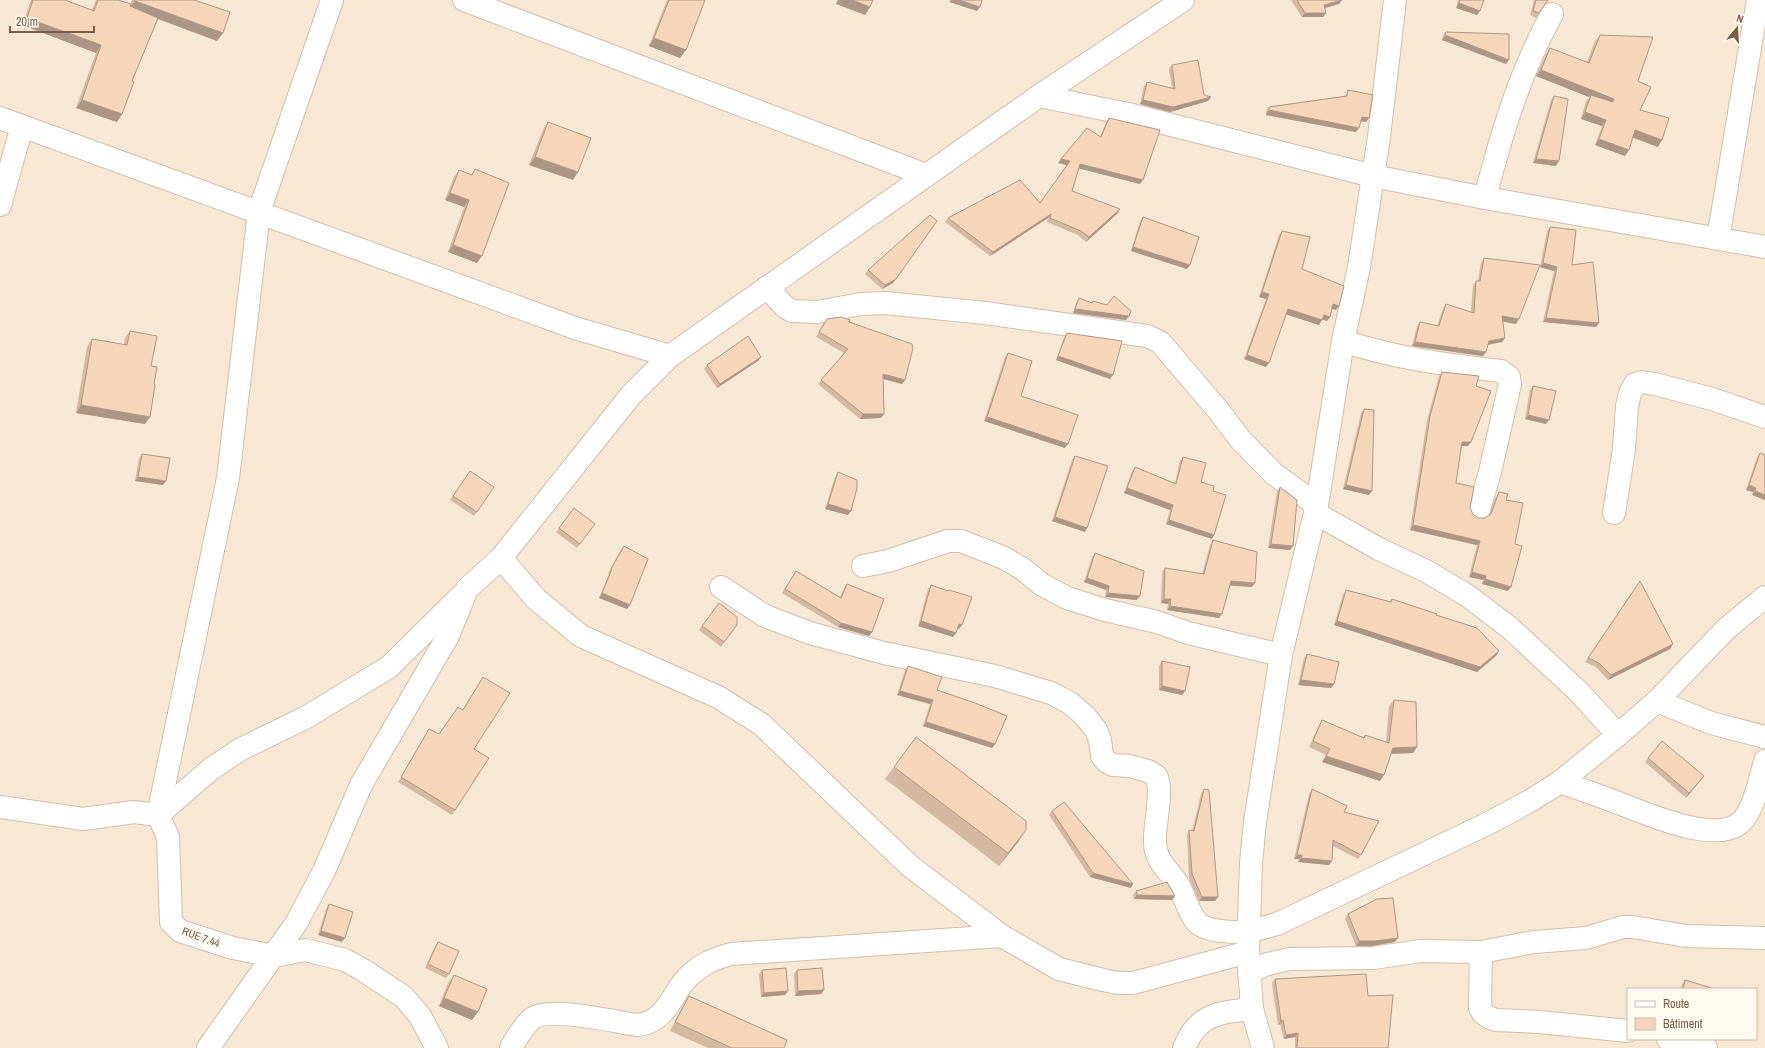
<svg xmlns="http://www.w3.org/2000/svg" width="1765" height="1048" font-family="'Archivo Narrow',sans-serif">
  <rect width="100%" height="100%" fill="#fef6e6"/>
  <path fill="#f7e8d4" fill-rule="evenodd" d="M0,0H1765V1048H0ZM1628,989H1756V1039H1628Z"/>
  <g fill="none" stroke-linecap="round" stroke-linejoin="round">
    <defs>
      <g id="minor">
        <path d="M464,0L926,175"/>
        <path d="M1039,96L1128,114L1373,176L1485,198L1765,247"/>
        <path d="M0,118L575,328L670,356L1039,96L1183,0"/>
        <path d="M1485,198C1501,135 1520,72 1552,14"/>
        <path d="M0,205L22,126"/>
        <path d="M1718,239L1758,0"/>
        <path d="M767,287L785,307L792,311L817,312L861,304L885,303L985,313L1147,336L1160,342L1218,410L1240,439L1274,474L1317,505"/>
        <path d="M1343,341C1394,358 1447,365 1501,371L1509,377L1510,384L1490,472L1479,510"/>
        <path d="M1315,513L1379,549L1426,571L1468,596L1510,628L1552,667L1578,691L1618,735"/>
        <path d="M1614,513L1624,449L1627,406L1630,393L1635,384L1642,382L1655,384L1712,399L1765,417"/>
        <path d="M501,558L536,599L581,636L718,697L761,724L910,866L1002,936L1059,969L1103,980L1118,983H1133L1248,952"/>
        <path d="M863,566L888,561L948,541H961L1002,557L1023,569L1041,584L1067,598L1105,610L1157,622L1188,633L1281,655"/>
        <path d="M721,587L765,616L810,633L884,653L995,676L1051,693L1070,703L1085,716L1096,730L1100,740L1102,756L1106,761L1113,765L1130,766L1148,771L1156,776C1164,791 1154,823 1155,842C1155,861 1168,869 1177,883C1185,895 1187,910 1196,921C1204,932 1235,933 1248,931C1258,930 1268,926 1277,924L1489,823L1530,801L1560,782L1618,735L1657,701L1726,629L1765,597"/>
        <path d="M1657,701L1711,723L1765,737"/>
        <path d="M1560,782C1580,789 1601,796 1621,804C1647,814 1715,844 1740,823C1754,811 1760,778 1765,761"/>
        <path d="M0,807L83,819L134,812L158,815L168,837L171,922L180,931L233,948L274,956L306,950L345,960L363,970L404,997L420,1016L437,1048"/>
        <path d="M158,815L228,478L259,212L332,0"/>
        <path d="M158,815L211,769L241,749L305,718L389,667L461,596"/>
        <path d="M1481,952L1480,1008L1483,1013L1488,1017L1496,1020L1540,1022L1628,1031"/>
        <path d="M1249,973L1264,965L1289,959L1373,958L1421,951L1481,952L1534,942L1586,938L1623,927H1633L1686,936L1765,938"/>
        <path d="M1668,1039L1706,1048"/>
        <path d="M208,1048L297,922L324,871L361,785L448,636L467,589L501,558L631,395L670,356"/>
        <path d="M511,1048C515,1040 526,1023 533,1018C551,1006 615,1022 637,1025C667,1022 670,996 687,978C701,964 713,959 731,954L1002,936"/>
        <path d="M1184,1048C1187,1042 1190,1034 1195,1029C1209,1012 1231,1011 1252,1009"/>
        <path d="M1263,1048L1252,1009L1248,952L1251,863L1255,822L1281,655L1317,505L1343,341L1359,267L1379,137L1395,0"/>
      </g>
    </defs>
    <use href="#minor" stroke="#d1beaa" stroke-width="24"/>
    <use href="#minor" stroke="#fff" stroke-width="22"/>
  </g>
  <g fill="#d4b8a1">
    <path d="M31,0H65L92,10L96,0H118L130,6L132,0H194L217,41L158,19L132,81L122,114L117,122L76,108L96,53L22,25Z"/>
    <path d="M667,0H705L680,58L649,46Z"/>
    <path d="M1291,0H1342L1339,4L1325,8L1326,13L1323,17H1302Z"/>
    <path d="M1458,0H1484L1480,11L1477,15L1456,8Z"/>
    <path d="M1534,0H1548L1536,18L1530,15Z"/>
    <path d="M1446,32L1506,64L1442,40L1443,36Z"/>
    <path d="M1600,35L1638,81L1640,110L1658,147L1633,137L1629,150L1625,156L1595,145L1602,126L1581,119L1586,101L1589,97L1536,76L1546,54L1550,48L1587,62L1595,41Z"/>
    <path d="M1172,65L1204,95L1211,97L1208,101L1170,112L1140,104L1144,86L1147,82L1172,88L1169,69Z"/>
    <path d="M1348,90L1369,118L1366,122L1361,121L1356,132L1266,115V111L1269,107L1345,96Z"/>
    <path d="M1554,96L1556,166L1533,163L1551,100Z"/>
    <path d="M1109,118L1140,184L1079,168L1072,191L1118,213L1086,242L1078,235L1047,222L1048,218L990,256L945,222L948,218L1040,203L1067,165L1058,163L1061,159L1100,137L1106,122Z"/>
    <path d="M548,122L573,180L529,165L543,130Z"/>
    <path d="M475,169L477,263L448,252L464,207L445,200L454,177L459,170L471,175Z"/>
    <path d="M1143,217L1187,269L1131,251L1140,221Z"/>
    <path d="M1550,227L1599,323L1596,327L1543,322L1554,271L1540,267L1547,231Z"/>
    <path d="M1282,231L1302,269L1336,310L1332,309L1327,321L1322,319L1319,325L1286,314L1269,363L1266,367L1244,359L1266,299L1259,297L1279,235Z"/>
    <path d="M1484,258L1516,324L1502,321L1505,338L1502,342L1488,345L1486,352L1483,356L1412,346L1417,326L1420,322L1437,326L1443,308L1446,304L1471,312L1473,285L1476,281H1478L1481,262Z"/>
    <path d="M868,270L893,283L882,289L865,274Z"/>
    <path d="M1079,298L1091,303L1093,301L1107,305L1126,320L1073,313L1076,303Z"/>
    <path d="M849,322L905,380L902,384L883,379L884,414L881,418L860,419L818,384L844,353L816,337L824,323Z"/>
    <path d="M130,331L151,366L154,384L150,417L145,424L76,413L87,347L92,339L124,345L125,338Z"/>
    <path d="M1067,333L1110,379L1056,360L1064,337Z"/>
    <path d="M1008,353L1021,396L1065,448L984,421L1005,357Z"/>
    <path d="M761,357L758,361L717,388L704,369L707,365Z"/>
    <path d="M1442,372L1476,386L1471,442L1468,446H1461L1456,483L1473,514L1478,518H1485L1489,515L1496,497L1499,492L1506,500L1515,544L1508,591L1482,584L1483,580L1469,577L1477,545L1410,530L1427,420L1439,376Z"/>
    <path d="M1533,386L1546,424L1525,419L1530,390Z"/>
    <path d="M1364,409L1369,495L1343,489L1361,413Z"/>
    <path d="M1760,453L1765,455V500L1752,495L1753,492L1746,490L1757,457Z"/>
    <path d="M142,454L166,481L163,485L135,481L139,458Z"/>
    <path d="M1075,456L1085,532L1052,521L1072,460Z"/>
    <path d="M1183,457L1201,482L1213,491L1212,539L1166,524L1170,510L1124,493L1132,471L1135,467L1175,483L1180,461Z"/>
    <path d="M470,471L494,487L474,516L450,500Z"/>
    <path d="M838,472L851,511L848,515L825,509L835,477Z"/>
    <path d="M1280,487L1293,546L1290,550L1268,548L1277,491Z"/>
    <path d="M574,508L595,524L577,548L556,532Z"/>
    <path d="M1213,540L1252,587L1230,586L1219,618L1167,610L1168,604L1161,603L1162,572L1165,568L1202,574L1210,545Z"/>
    <path d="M624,546L627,609L599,598L609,574L608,573L621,550Z"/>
    <path d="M1095,553L1137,600L1105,597L1106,590L1084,582L1092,557Z"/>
    <path d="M796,571L840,597L844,588L847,584L872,632L869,636L838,627L782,593Z"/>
    <path d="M1640,581L1673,644L1670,649L1608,680L1596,667L1585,662Z"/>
    <path d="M931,585L948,591L949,590L959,629H957L956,633L953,637L918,626L928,589Z"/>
    <path d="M1346,590L1390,602L1392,599L1436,615L1496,656L1477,672L1334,625L1343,594Z"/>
    <path d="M719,603L737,625L721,647L699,630Z"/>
    <path d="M1307,654L1334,684L1331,688L1298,685L1304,658Z"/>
    <path d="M1162,661L1185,691L1182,695L1159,690V666Z"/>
    <path d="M908,666L937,690L995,744L992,748L923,726L930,704L897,695L905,670Z"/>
    <path d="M483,677L474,749L489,758L452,815L398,782L429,729L439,734L463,710Z"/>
    <path d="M1394,700L1417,747L1413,753L1391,754L1384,775L1380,781L1322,762L1326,755L1309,747L1318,727L1322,720L1364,738L1365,735L1386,742L1389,706Z"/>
    <path d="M1648,758L1704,776L1686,798L1645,762Z"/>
    <path d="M894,767L1018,842L999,866L885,779Z"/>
    <path d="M1204,789L1218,897L1215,901H1199L1189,878L1187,835L1189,830L1192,831L1201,794Z"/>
    <path d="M1312,789L1361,855L1358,859L1333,846L1329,865L1298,862L1299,859H1294L1309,794Z"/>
    <path d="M1052,811L1131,888L1090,877L1049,815Z"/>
    <path d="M1136,891L1175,896L1172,900L1134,899L1133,895Z"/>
    <path d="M329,904L342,942L318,935L326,909Z"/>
    <path d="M1348,914L1395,942L1372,946H1356L1345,919Z"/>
    <path d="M438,942L449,974L446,978L425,968L435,946Z"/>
    <path d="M762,970L788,991L785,995L761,997L759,974Z"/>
    <path d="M797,970L824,990L821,994L795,996L794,974Z"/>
    <path d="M454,975L472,1020L439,1006L448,983Z"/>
    <path d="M1275,979L1368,996L1388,1048H1295V1037L1284,1039L1280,1024L1278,1025L1272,983Z"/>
    <path d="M1685,980L1715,989H1681L1682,984Z"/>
    <path d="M689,996L784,1048H708L670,1031L684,1004Z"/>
  </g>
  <g fill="#ac9683">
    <path d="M838,0H852L870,7L865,15L836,4Z"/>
    <path d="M951,0H959L980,7L977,11L949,2Z"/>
    <path d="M1342,0L1339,4L1321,9L1324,5Z"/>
    <path d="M135,1L223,33L217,41L129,8Z"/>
    <path d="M1459,3L1480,11L1477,15L1456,8Z"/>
    <path d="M1305,13H1326L1323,17H1302Z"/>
    <path d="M27,18L101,45L96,53L22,25Z"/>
    <path d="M1445,35L1509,60L1506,64L1442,40Z"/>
    <path d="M654,38L686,50L680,58L649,46Z"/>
    <path d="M1541,70L1614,99L1610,105L1591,95L1589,97L1536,76Z"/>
    <path d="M1211,97L1208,101L1170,112L1140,104L1143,100Z"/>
    <path d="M82,100L122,114L117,122L76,108Z"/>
    <path d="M1269,110L1359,128L1356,132L1266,115Z"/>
    <path d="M1585,112L1606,120L1602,126L1581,119Z"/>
    <path d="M1362,117L1369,118L1366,122L1359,121Z"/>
    <path d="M1635,130L1662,140L1658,147L1631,137Z"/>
    <path d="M1599,139L1629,150L1625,156L1595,145Z"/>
    <path d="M535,157L578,172L573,180L529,165Z"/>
    <path d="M1061,159L1070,161L1067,165L1058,163Z"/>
    <path d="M1536,159L1559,161L1556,166L1533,163Z"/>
    <path d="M1080,164L1143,180L1140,184L1077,168Z"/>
    <path d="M450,193L469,200L464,207L445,200Z"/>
    <path d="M1120,209L1118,213L1086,242L1089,237Z"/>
    <path d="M1051,214L1048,218L990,256L993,252Z"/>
    <path d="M934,225L893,283L882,289L885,285Z"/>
    <path d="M453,245L482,256L477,263L448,252Z"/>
    <path d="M1133,247L1190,265L1187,269L1131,251Z"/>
    <path d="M1543,263L1557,267L1554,271L1540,267Z"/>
    <path d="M1262,292L1269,294L1266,299L1259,297Z"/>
    <path d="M1333,304L1339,306L1336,310L1330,308Z"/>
    <path d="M1075,309L1129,316L1126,320L1073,313Z"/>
    <path d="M1288,309L1322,320L1319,325L1285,314Z"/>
    <path d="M1324,315L1330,317L1327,321L1321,319Z"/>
    <path d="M1502,316L1519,319L1516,324L1499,321Z"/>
    <path d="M1546,318L1599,323L1596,327L1543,322Z"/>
    <path d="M1505,338L1502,342L1486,345L1489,341Z"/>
    <path d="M1415,342L1486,352L1483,356L1412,346Z"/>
    <path d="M1247,355L1269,363L1266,367L1244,359Z"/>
    <path d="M1058,356L1113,375L1110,379L1056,360Z"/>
    <path d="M761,357L758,361L717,388L720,384Z"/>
    <path d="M883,374L905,380L902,384L880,378Z"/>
    <path d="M81,405L150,417L145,424L76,413Z"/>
    <path d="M863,414H884L881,418L860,419Z"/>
    <path d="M1528,415L1549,420L1546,424L1525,419Z"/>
    <path d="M987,417L1068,444L1065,448L984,421Z"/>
    <path d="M1462,442H1471L1468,446H1459Z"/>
    <path d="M138,477L166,481L163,485L135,481Z"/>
    <path d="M1346,485L1372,491L1369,495L1343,489Z"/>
    <path d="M1749,485L1756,488L1753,492L1746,490Z"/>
    <path d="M1127,488L1173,505L1170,510L1124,493Z"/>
    <path d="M1755,491L1765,495V500L1752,495Z"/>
    <path d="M828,504L851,511L848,515L825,509Z"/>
    <path d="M1055,517L1087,528L1085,532L1052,521Z"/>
    <path d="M1169,520L1214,535L1212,539L1166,524Z"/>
    <path d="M1413,525L1480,541L1477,545L1410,530Z"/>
    <path d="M1271,544L1293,546L1290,550L1268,548Z"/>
    <path d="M1472,572L1486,576L1483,580L1469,577Z"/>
    <path d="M1087,578L1109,586L1106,590L1084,582Z"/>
    <path d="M1485,579L1511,587L1508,591L1482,584Z"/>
    <path d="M1231,581L1255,583L1252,587L1228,585Z"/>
    <path d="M602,593L630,605L627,609L599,598Z"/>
    <path d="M1108,593L1140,596L1137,600L1105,597Z"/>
    <path d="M1164,599H1171L1168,604L1161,603Z"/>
    <path d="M1170,606L1222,614L1219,618L1167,610Z"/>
    <path d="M921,621L956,633L953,637L918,626Z"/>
    <path d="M1337,621L1499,651L1496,656L1477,672L1334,625Z"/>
    <path d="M841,623L872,632L869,636L838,627Z"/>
    <path d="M959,624L962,625L959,629L956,628Z"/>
    <path d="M1673,644L1670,649L1608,680L1611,675Z"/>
    <path d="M1301,680L1334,684L1331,688L1298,685Z"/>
    <path d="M1162,686L1185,691L1182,695L1159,690Z"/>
    <path d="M900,691L933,700L930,704L897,695Z"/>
    <path d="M926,722L995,744L992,748L923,726Z"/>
    <path d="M1417,747L1413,753L1389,754L1393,748Z"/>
    <path d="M1326,756L1384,775L1380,781L1322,762Z"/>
    <path d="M1704,776L1701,780L1686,798L1689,793Z"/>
    <path d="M1026,830L1018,842L999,866L1008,853Z"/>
    <path d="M1297,855H1302L1299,859H1294Z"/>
    <path d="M1301,858L1332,861L1329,865L1298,862Z"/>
    <path d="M1093,873L1133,884L1131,888L1090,877Z"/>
    <path d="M1137,895L1175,896L1172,900L1134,899Z"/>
    <path d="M1202,897H1218L1215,901H1199Z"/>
    <path d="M321,931L345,938L342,942L318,935Z"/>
    <path d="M1398,938L1395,942L1372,946H1356L1359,941Z"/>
    <path d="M824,990L821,994L795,996L798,991Z"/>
    <path d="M788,991L785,995L761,997L764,993Z"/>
    <path d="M444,998L478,1012L472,1020L439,1006Z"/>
    <path d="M1283,1020L1280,1024L1278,1025L1281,1021Z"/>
    <path d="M1298,1033L1295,1037L1284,1039L1286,1035Z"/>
  </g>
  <g fill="#f6d6bb" stroke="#ac9683">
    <path d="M33,0H65L94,11L98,0H118L131,4L130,6L158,18L132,81L134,82L122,114L82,100L101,45L27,18Z"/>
    <path d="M135,0H194L230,12L223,33L135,1Z"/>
    <path d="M669,0H705L686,50L654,38Z"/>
    <path d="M852,0H873L870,7Z"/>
    <path d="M959,0H982L980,7Z"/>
    <path d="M1297,0H1342L1324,5L1326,13H1305Z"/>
    <path d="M1460,0H1484L1480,11L1459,3Z"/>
    <path d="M1536,0H1548L1539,13L1533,11Z"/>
    <path d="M1446,32L1509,34V60L1445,35Z"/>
    <path d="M1600,35L1653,37L1638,81L1651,87L1640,110L1669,118L1662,140L1635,130L1629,150L1599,139L1606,120L1585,112L1591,95L1613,102L1614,99L1541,70L1550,48L1589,63Z"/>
    <path d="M1198,60L1204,95L1211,97L1173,107L1143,100L1147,82L1175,89L1172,65Z"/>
    <path d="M1348,90L1373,95L1369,118L1362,117L1359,128L1269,110V107L1347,96Z"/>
    <path d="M1554,96L1568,99L1559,161L1536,159Z"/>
    <path d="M1109,118L1160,130L1143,180L1080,164L1072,191L1120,209L1089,237L1081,231L1050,218L1051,214L993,252L948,218L1020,180L1040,203L1070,161L1061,159L1087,128L1101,137Z"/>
    <path d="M548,122L591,138L578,172L535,157Z"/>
    <path d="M475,169L509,183L482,256L453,245L469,200L450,193L459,170L472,175Z"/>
    <path d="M930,215L937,221L896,279L885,285L868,270Z"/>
    <path d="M1143,217L1199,237L1190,265L1133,247Z"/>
    <path d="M1550,227L1576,230L1572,265L1593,262L1599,323L1546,318L1557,267L1543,263Z"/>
    <path d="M1282,231L1310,237L1302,269L1344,286L1339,306L1333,304L1330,317L1324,315L1322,320L1288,309L1269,363L1247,355L1269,294L1262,292Z"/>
    <path d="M1484,258L1540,265L1519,319L1502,316L1505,338L1489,341L1486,352L1415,342L1420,322L1439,326L1446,304L1474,313L1476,281H1480Z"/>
    <path d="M1114,296L1131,311L1129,316L1075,309L1079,298L1092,303L1093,301L1107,305Z"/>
    <path d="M841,317L850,320L849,322L912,344L913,348L905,380L883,374L884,414H863L821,380L848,349L819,332L827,319Z"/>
    <path d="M130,331L157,336L151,366L157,367L154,384L155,385L150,417L81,405L92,339L127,345Z"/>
    <path d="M1067,333L1122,341L1113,375L1058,356Z"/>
    <path d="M748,336L761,357L720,384L707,365Z"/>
    <path d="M1008,353L1032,361L1021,396L1078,415L1068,444L987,417Z"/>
    <path d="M1442,372L1479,376L1476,386L1491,391L1471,442H1462L1456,483L1474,487L1470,508L1473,514L1478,518H1485L1491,514L1499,492L1508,494L1506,500L1523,503L1515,544L1522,546L1511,587L1485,579L1486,576L1472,572L1480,541L1413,525L1430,416Z"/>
    <path d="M1533,386L1556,391L1549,420L1528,415Z"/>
    <path d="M1364,409L1374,410L1372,491L1346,485Z"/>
    <path d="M1760,453L1765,455V495L1755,491L1756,488L1749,485Z"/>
    <path d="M142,454L170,458L166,481L138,477Z"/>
    <path d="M1075,456L1108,466L1087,528L1055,517Z"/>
    <path d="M1183,457L1206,463L1201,482L1214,486L1213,491L1226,495L1214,535L1169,520L1173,505L1127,488L1135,467L1176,484Z"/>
    <path d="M470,471L494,487L477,512L453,496Z"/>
    <path d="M838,472L857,480V488L851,511L828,504Z"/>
    <path d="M1280,487L1297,500L1293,546L1271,544Z"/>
    <path d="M574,508L595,524L580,544L559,528Z"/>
    <path d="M1213,540L1257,552L1255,583L1231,581L1222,614L1170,606L1171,599H1164L1165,568L1204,574Z"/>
    <path d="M624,546L648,559L630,605L602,593L612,569H611Z"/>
    <path d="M1095,553L1144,571L1140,596L1108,593L1109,586L1087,578Z"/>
    <path d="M796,571L841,598L847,584L884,599L872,632L841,623L785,589Z"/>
    <path d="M1640,581L1673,644L1611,675L1599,663L1588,658Z"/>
    <path d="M931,585L948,591L949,590L972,597L962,625L959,624L956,633L921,621Z"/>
    <path d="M1346,590L1391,602L1392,599L1437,614L1436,615L1477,628L1499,651L1480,667L1337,621Z"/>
    <path d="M719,603L737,617V625L724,642L702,626Z"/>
    <path d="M1307,654L1339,662L1334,684L1301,680Z"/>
    <path d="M1162,661L1190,667L1185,691L1162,686Z"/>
    <path d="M908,666L942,677L937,690L975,703L1007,716L995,744L926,722L933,700L900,691Z"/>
    <path d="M483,677L510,693L474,749L489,758L455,810L401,777L429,729L439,734L458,707L463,710Z"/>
    <path d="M1394,700L1416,702L1417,747L1393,748L1384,775L1326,756L1330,749L1313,741L1322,720L1364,738L1365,735L1389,743Z"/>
    <path d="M916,737L1026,821V830L1008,853L894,767Z"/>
    <path d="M1662,741L1704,776L1689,793L1648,758Z"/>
    <path d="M1204,789L1209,790L1218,897H1202L1192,874L1189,830L1194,831Z"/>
    <path d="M1312,789L1347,806L1344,812L1379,821L1361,855L1333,840L1332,861L1301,858L1302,855H1297Z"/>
    <path d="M1064,802L1133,884L1093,873L1052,811Z"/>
    <path d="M1167,882L1175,896L1137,895L1136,891Z"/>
    <path d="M1393,898L1398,938L1375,941H1359L1348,914L1377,899Z"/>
    <path d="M329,904L353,912L345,938L321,931Z"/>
    <path d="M438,942L459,951L449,974L428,964Z"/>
    <path d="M786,968L788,991L764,993L762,970Z"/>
    <path d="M822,968L824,990L798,991L797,970Z"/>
    <path d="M1366,974L1368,996L1393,995L1388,1048H1297L1298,1033L1286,1035L1283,1020L1281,1021L1275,979Z"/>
    <path d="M454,975L487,989L478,1012L444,998Z"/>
    <path d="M1685,980L1715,989H1683Z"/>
    <path d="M689,996L787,1040L784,1048H732L675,1022Z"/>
  </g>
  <g text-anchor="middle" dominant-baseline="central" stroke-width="4" stroke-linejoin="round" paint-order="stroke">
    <g font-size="11" fill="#7a5d48" stroke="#fff9ee">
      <text transform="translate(201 937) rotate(20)">RUE 7.44</text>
    </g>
  </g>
  <rect x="1627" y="988" width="130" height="52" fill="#fff9ee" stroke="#cabbac"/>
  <rect x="1635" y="1001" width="20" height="6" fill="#ffffff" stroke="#cabbac"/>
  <text x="1663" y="1008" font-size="12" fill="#7a5d48">Route</text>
  <rect x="1635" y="1018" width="20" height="12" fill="#f6d6bb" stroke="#cabbac"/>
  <text x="1663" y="1028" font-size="12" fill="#7a5d48">Bâtiment</text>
  <g transform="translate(1737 28) rotate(18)" stroke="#fff9ee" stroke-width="3" paint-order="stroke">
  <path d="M0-3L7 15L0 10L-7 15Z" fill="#7a5d48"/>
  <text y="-6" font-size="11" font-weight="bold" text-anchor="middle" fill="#7a5d48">N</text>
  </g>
  <path d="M10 26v6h84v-6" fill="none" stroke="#7a5d48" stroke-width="2"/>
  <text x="16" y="26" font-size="12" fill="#7a5d48" stroke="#fff9ee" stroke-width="3" paint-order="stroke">20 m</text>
</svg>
